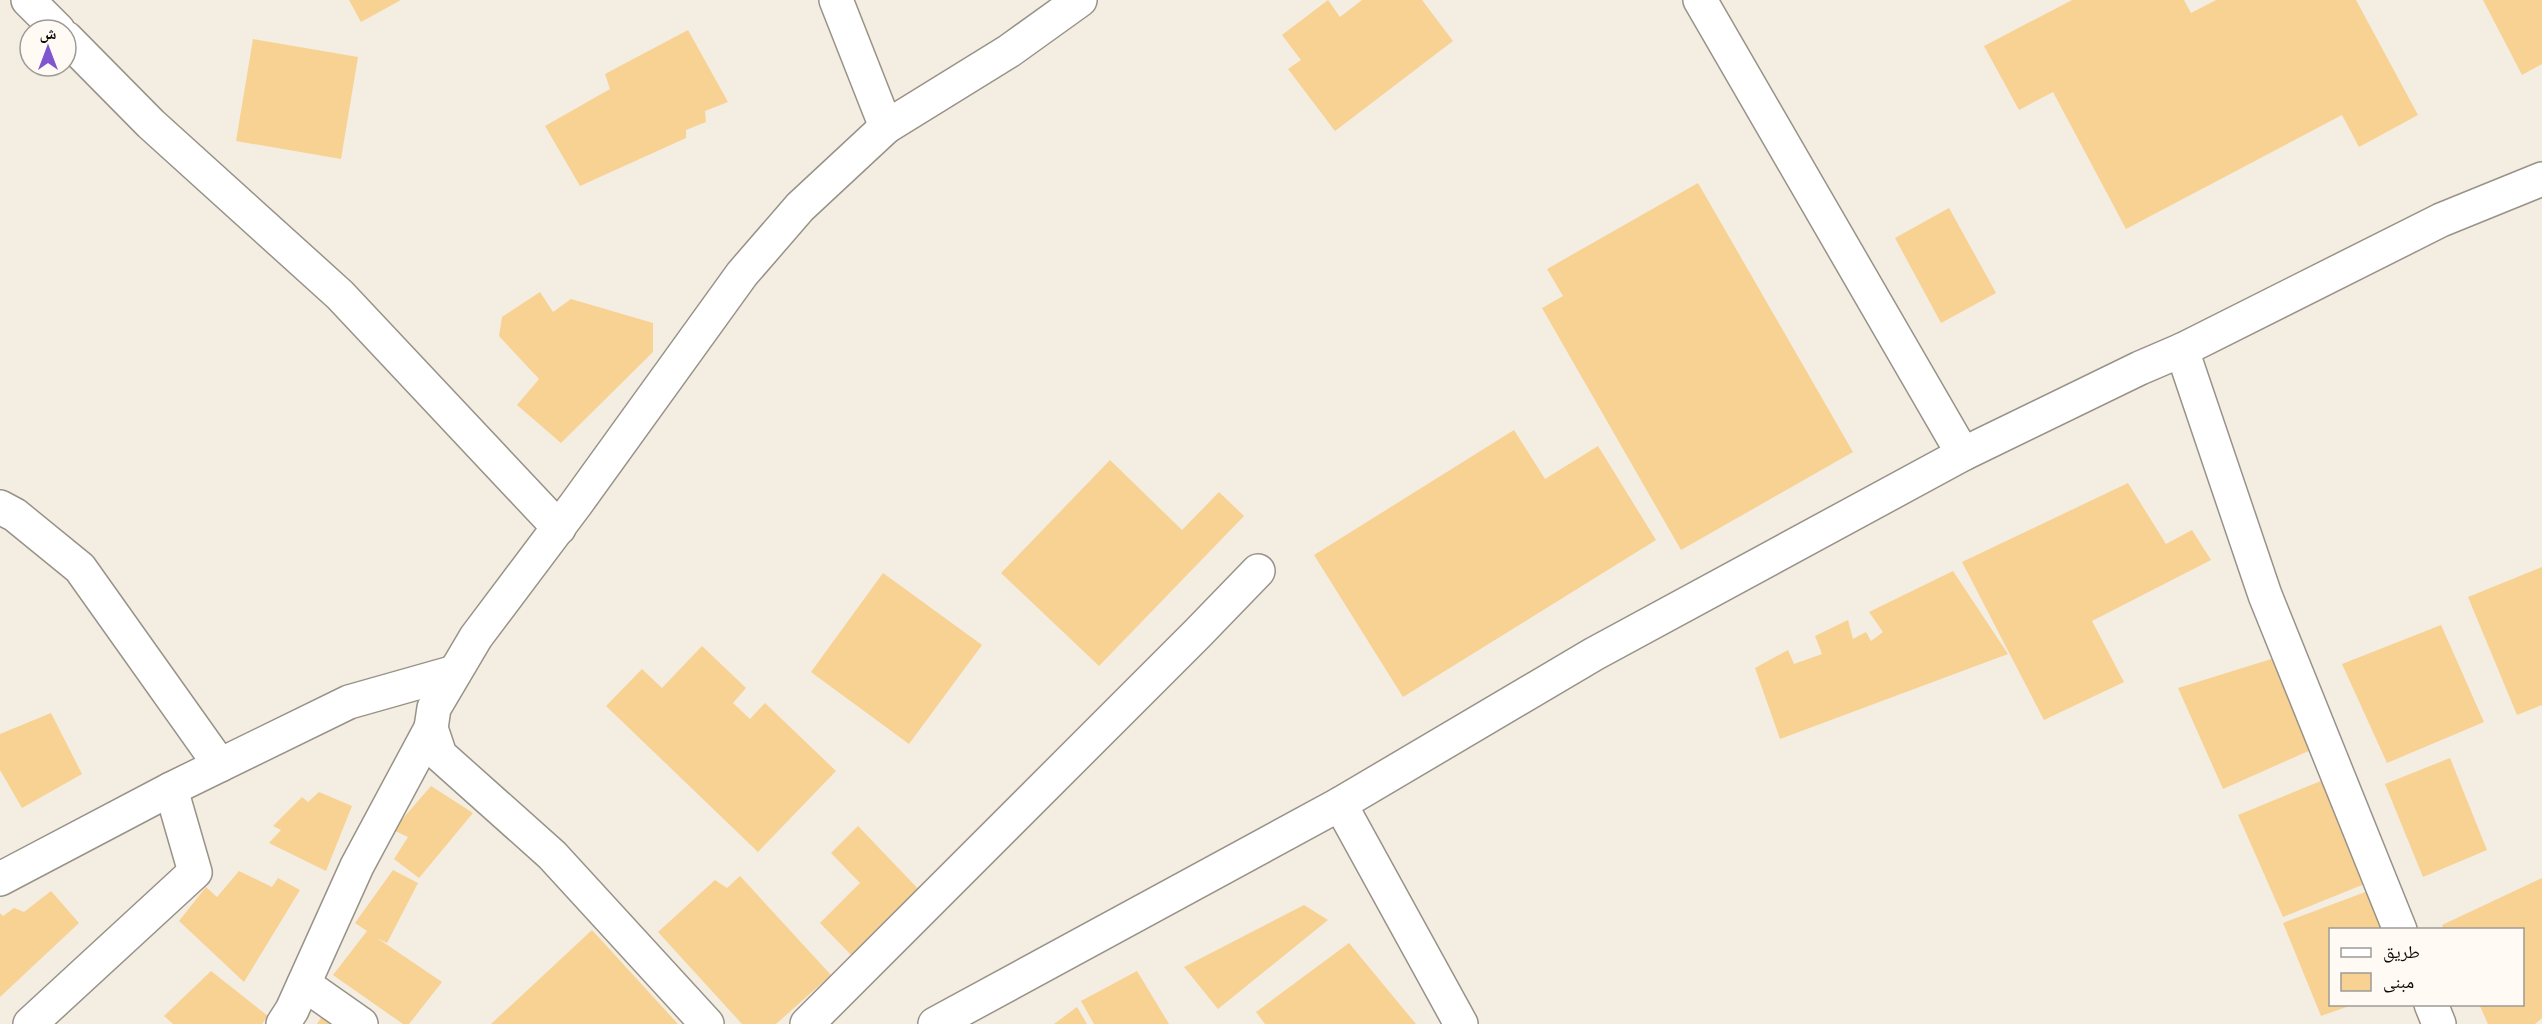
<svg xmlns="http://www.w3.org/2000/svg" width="2542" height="1024" font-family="Overpass,'Noto Naskh Arabic',sans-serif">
  <rect width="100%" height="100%" fill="#f4ede2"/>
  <g fill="#f8d292">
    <path d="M349,0H401L361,22Z"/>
    <path d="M1328,0L1340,17L1362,0H1422L1453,41L1335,131L1288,69L1301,60L1282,35Z"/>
    <path d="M2072,0H2184L2191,13L2216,0H2356L2418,115L2359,147L2342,115L2126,229L2053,92L2019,110L1984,46Z"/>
    <path d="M2483,0H2542V64L2522,75Z"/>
    <path d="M688,30L728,102L705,111L706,122L686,130V138L580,186L545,126L610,89L605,74Z"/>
    <path d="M253,39L358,57L341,159L236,141Z"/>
    <path d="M1698,183L1853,452L1681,550L1542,308L1563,296L1547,269Z"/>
    <path d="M1949,208L1996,293L1941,323L1895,238Z"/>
    <path d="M540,292L553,312L571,299L653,323V352L561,443L517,405L539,379L499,336L502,317Z"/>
    <path d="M1514,430L1545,479L1598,446L1656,540L1403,697L1314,555Z"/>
    <path d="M1110,460L1182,530L1219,492L1244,516L1099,666L1001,573Z"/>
    <path d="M2128,483L2166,544L2192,530L2211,560L2092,621L2124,682L2044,720L1962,562Z"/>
    <path d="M2542,567V705L2517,715L2468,597Z"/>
    <path d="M1953,571L2008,654L1780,739L1755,668L1788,650L1794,664L1822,654L1815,636L1848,620L1853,639L1866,632L1871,641L1883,632L1869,612Z"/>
    <path d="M883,573L982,645L909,744L811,672Z"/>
    <path d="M2441,625L2484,722L2387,763L2342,664Z"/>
    <path d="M702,646L746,688L733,703L750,719L765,703L836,771L758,852L606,706L642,669L662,688Z"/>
    <path d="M2281,656L2322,745L2223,789L2178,688Z"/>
    <path d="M51,713L82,774L22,808L0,770V734Z"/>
    <path d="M2450,758L2487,850L2423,877L2385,784Z"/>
    <path d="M2333,776L2377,879L2283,917L2238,815Z"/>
    <path d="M431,786L473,813L419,878L394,859L408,837L393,830Z"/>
    <path d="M319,792L352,806L326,871L269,843L281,830L273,826L302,797L308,802Z"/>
    <path d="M858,826L924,895L857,961L820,923L860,883L831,853Z"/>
    <path d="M393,870L418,883L387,943L377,938L442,982L409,1024H403L333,975L367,931L355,923Z"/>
    <path d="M239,871L272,887L278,878L300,890L244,982L179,921L206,887L217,897Z"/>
    <path d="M740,876L831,975L776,1024H742L658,932L715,880L727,888Z"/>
    <path d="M2542,878V1018L2535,1024H2488L2479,1004H2522V930H2444L2442,925Z"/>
    <path d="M2376,888L2394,930H2330V1004L2352,1005L2321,1016L2283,923Z"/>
    <path d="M51,891L79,923L0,997V913L3,916L14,908L24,912Z"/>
    <path d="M1304,905L1328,920L1218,1009L1184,967Z"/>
    <path d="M592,930L678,1024H491Z"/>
    <path d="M1349,943L1416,1024H1265L1256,1012Z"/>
    <path d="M211,971L268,1016L262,1024H173L164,1016Z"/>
    <path d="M1137,971L1169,1024H1094L1081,1001Z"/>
    <path d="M1077,1007L1087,1024H1054Z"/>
    <path d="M324,1013L338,1024H317Z"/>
  </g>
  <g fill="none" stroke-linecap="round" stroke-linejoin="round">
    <defs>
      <g id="street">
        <path d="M28,0L58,30"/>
        <path d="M836,0L886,127"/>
        <path d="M1700,0L1963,454"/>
        <path d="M66,38L151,124L340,295L559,528"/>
        <path d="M2182,350L2265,595L2400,930"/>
        <path d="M0,507L15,515L80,568L220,765"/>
        <path d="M1340,804L1461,1024"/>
        <path d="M0,879L171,789L349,702L455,672"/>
        <path d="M304,984L361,1024"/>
        <path d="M2431,1004L2439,1024"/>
        <path d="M30,1024L195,872L171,789"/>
        <path d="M283,1024L292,1010L357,866L431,728"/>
        <path d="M707,1024L552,855L440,755L431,728L434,708L476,637L576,504L742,274L800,207L886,127L1009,51L1080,0"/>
        <path d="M807,1024L1197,634L1258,571"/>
      </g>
      <path id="secondary" d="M935,1024L1340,804L1594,654L1963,454L2140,368L2182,350L2441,220L2542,179"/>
    </defs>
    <use href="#street" stroke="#989288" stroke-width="36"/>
    <use href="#secondary" stroke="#989288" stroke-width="36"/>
    <use href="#street" stroke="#fff" stroke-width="33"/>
    <use href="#secondary" stroke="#fff" stroke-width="33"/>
  </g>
  <rect x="2329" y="928" width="195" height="78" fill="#fffbf4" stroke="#9e9b96" stroke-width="1.5"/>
  <rect x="2341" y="948" width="30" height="9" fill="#ffffff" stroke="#9e9b96" stroke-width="1.5"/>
  <text x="2383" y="958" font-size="18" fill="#0d0b08">طريق</text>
  <rect x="2341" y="973" width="30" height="18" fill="#f8d292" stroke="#9e9b96" stroke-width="1.5"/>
  <text x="2383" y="988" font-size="18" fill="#0d0b08">مبنى</text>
  <g transform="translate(48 48)"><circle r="28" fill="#fffbf4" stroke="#9e9b96" stroke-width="1.5"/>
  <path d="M0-4.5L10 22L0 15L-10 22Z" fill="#7f56cf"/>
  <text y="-9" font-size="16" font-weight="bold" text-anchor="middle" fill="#0d0b08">ش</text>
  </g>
</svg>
